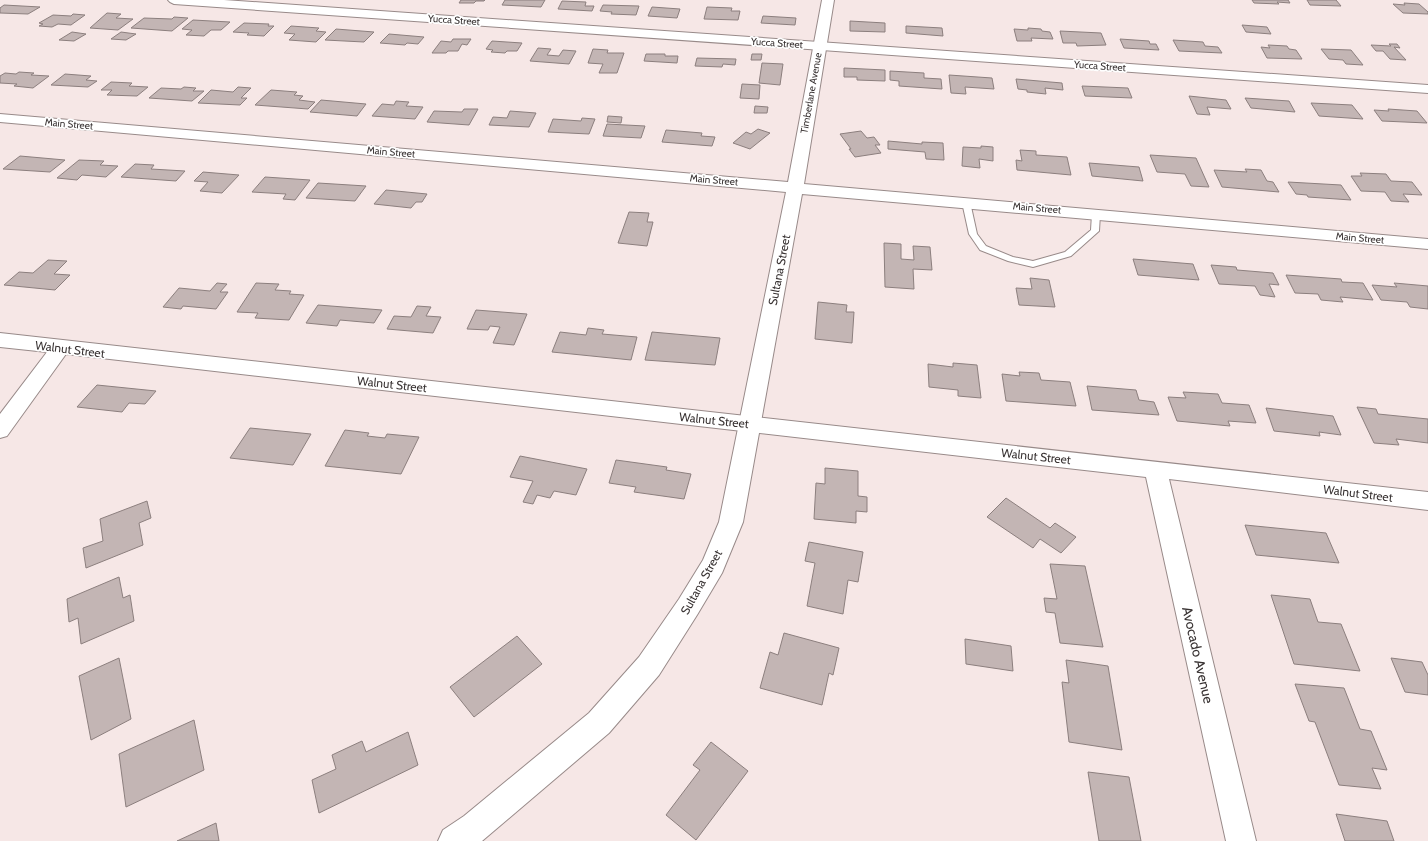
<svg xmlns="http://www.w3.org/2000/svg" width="1428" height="841" font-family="Cabin,sans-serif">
  <rect width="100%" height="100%" fill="#f6e7e6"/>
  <g fill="#c3b5b4" stroke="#8c7f7e">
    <path d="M461,0H485L484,1H476L474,3H459Z"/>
    <path d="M505,0H545L541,7L502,5Z"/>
    <path d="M1252,0H1288L1290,3L1277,2L1279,4L1254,3Z"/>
    <path d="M1307,0H1336L1341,6L1310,5Z"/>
    <path d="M562,1L586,2L585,6H594L592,11L558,9Z"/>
    <path d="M1404,3L1419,4L1428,12V14L1403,13L1393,4L1405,5Z"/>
    <path d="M4,5L40,7L28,14L0,13V8Z"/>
    <path d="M603,5L639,6L636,15L611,14L612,12L600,11Z"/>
    <path d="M652,7L680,9L677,18L648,16Z"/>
    <path d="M707,7L732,8L731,11H740L738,20L704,19Z"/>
    <path d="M107,13L121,14L116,18L133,19L118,30L90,28Z"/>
    <path d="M73,14L85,15L71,25L58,24L52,27L39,26L43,24L39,23L53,15L71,16Z"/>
    <path d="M763,16L796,18L795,25L761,23Z"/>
    <path d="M174,17L188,18L172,31L131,28L144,18L172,19Z"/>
    <path d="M193,20L230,22L221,30H211L204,36L186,35L192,30L182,29Z"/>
    <path d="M850,21L885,23V32L850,31Z"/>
    <path d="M244,23L269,24L268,26H274L264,36L247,35L249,33L233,32Z"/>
    <path d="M1242,25L1267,27L1271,34L1246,32Z"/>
    <path d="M291,26L319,28L316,31L326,32L316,42L289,40L295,34L284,33Z"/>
    <path d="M906,26L942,28L943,36L906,33Z"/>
    <path d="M1028,28L1041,29L1042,31L1050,32L1053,39L1031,38L1032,41H1017L1014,29L1028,30Z"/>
    <path d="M336,29L374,32L364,42L325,40Z"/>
    <path d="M1060,31L1101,33L1106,45L1077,46L1076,43H1063Z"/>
    <path d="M72,32L86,34L74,41L59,40Z"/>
    <path d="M121,32L136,34L126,40L111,39Z"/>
    <path d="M389,34L424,37L418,44L407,43L405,45L380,43Z"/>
    <path d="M453,39H471L467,45L462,44L458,51H448L446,53H432L441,41L451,42Z"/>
    <path d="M1120,39L1149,41L1150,44H1156L1159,50L1124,48Z"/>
    <path d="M1173,40L1203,42L1205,46L1218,47L1222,53L1179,51Z"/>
    <path d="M492,41L522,43L517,51H507L505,53L491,52L493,50L486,49Z"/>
    <path d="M1389,44H1397L1400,48L1394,47L1406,60L1390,59L1383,51H1376L1371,45L1391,46Z"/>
    <path d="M1268,45L1287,46L1289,49L1296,50L1302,59L1267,58L1261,47L1270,48Z"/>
    <path d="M538,48L551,49L547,55L559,56L563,50L576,51L569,64L530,61Z"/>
    <path d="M593,49L608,50L607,53H624L617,73H599L603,64L588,63Z"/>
    <path d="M1321,49L1351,50L1363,65L1346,64L1343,60L1329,59Z"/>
    <path d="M646,54H665V56H678L677,63L644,61Z"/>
    <path d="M752,54H762L761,60H751Z"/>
    <path d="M697,58L736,59L735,65L723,64L722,67L695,66Z"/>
    <path d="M762,63L783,64L780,85L759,83Z"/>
    <path d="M844,68L885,70V81L857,80V77H844Z"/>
    <path d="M890,71L924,73V78L941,79L942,89L899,86V81L890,80Z"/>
    <path d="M19,72L34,73L31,75L49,76L33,88L14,86L17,84L0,83V76L5,73L16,74Z"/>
    <path d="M65,74L91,76L86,80L97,81L88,87L51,85Z"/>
    <path d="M949,75L992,78L994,89L965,87L966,94L951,93Z"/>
    <path d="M1016,79L1062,83L1063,90L1045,88L1046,94L1027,92V90L1018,89Z"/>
    <path d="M111,82L132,83L129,86L148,87L137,96L107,95L112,90H101Z"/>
    <path d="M742,84L760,85L759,99L740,98Z"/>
    <path d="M1082,86L1128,88L1132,98L1085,96Z"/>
    <path d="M184,87L196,88L193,91H204L192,101L149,98L161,88L181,89Z"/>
    <path d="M238,87L251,88L241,98H247L240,105L198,103L211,90L233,92Z"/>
    <path d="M271,90L297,92L294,95L303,96L299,100L315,102L308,109L255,105Z"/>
    <path d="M1189,96L1226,100L1231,109L1207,107L1210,115L1197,114Z"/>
    <path d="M1245,98L1289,101L1295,112L1251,108Z"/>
    <path d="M321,100L366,104L357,116L310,112Z"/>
    <path d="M396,101L409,102L406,106L423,107L415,119L372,116L382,104L394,105Z"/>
    <path d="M1311,103L1352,105L1363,119L1319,116Z"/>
    <path d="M755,106L768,107L767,113H754Z"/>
    <path d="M464,109H478L469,125L427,122L434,111L462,112Z"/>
    <path d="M1388,109L1417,111L1427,123L1382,121L1374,110L1389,111Z"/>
    <path d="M510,111L536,113L529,127L489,125L493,117L507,118Z"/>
    <path d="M608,116L622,117L621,123L607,122Z"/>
    <path d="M582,118L595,119L589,134L548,132L553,119L581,121Z"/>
    <path d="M607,124L645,126L641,138L603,136Z"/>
    <path d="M758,129L770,133L750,149L733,143L746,132L751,134Z"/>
    <path d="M666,130L702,133L701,136L715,137L712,146L662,142Z"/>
    <path d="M861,131L867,138L874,137L880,145H875L881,153L855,157L849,149H851L840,134Z"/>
    <path d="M888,141L922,144V142L943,143L944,160L926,159L925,152L888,149Z"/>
    <path d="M981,146L993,147V161L979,159L980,168L962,166L963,147L981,148Z"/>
    <path d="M1020,150L1036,151V155L1067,157L1071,175L1017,170L1016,160L1022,161Z"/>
    <path d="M1150,155L1196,158L1209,187L1191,186L1185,174L1157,172Z"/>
    <path d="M20,156L65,160L50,172L3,169Z"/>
    <path d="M79,160L104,161L100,165L118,166L106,177L82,175L77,180L57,178Z"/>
    <path d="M1089,163L1139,167L1143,181L1092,176Z"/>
    <path d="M135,164L154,165L151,169L185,171L176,181L121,177Z"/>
    <path d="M1245,169L1261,170L1267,181L1273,182L1279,192L1222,187L1214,170L1247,172Z"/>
    <path d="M203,172L239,175L222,193L200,191L208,182L194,181Z"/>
    <path d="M1360,173L1386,174L1391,181L1412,182L1422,195L1403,194L1409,202L1391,201L1385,192L1361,191L1351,176H1362Z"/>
    <path d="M265,177L310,180L295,200L283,199L286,194L252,192Z"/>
    <path d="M1288,182L1341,185L1351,200L1308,197L1307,195L1296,194Z"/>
    <path d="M318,183L366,186L355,201L306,198Z"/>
    <path d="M386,190L427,194L422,202H416L411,208L374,204Z"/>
    <path d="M629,212L649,213L647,222H653L647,246L618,243Z"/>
    <path d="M884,243L901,244V259L914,260L913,246L930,247L932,270L913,269L914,289L885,287Z"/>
    <path d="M1133,259L1193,264L1199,280L1138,275Z"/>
    <path d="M48,260L67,261L54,274L70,275L55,290L4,285L19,272L33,273Z"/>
    <path d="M1211,265L1236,267L1237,270L1273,273L1279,285L1269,284L1275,297L1260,295L1255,286L1219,284Z"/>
    <path d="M1286,275L1341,279L1342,282L1363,283L1373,300L1340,297L1343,302L1321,300L1318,294L1295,293Z"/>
    <path d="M1030,278L1049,280L1055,307L1019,305L1016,288L1032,289Z"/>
    <path d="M217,283L227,284L220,292H228L216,309L183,306L181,309L163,307L179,288L210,291Z"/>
    <path d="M256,283L279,284L275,290L291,291L289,294L304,295L289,320L255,318L258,313L237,312Z"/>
    <path d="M1394,283L1428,286V309L1410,307L1407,302L1381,300L1372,285L1397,287Z"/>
    <path d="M818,302L847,305L846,312H854L852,343L815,339Z"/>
    <path d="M318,305L382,310L374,323L340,320L337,326L306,323Z"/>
    <path d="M417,306L431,307L426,316L441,317L433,333L387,329L394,316L411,317Z"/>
    <path d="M476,310L527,314L514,345L493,343L500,327L490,326L488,330L467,329Z"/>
    <path d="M588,328L604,330L602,334L637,337L631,360L552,352L560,332L586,335Z"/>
    <path d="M652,332L720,338L715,365L645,360Z"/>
    <path d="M953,363L977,365L981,398L958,396V390L929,387L928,364L953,367Z"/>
    <path d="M1019,372L1039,373L1041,380L1070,382L1076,406L1006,401L1002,374L1020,376Z"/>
    <path d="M97,385L156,391L145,404L129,403L122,412L77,407Z"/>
    <path d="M1087,386L1136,390L1139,400L1154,402L1159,415L1092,410Z"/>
    <path d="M1183,392L1218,394L1222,403L1249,405L1256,423L1228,421L1230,426L1177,421L1168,397L1186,398Z"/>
    <path d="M1357,407L1376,409L1378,414L1428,419V443L1396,439L1399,445L1374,443Z"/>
    <path d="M1266,408L1333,416L1341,435L1319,432L1320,436L1274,431Z"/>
    <path d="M250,428L311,434L293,465L230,458Z"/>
    <path d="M345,430L369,433L367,436L385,438L387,434L419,437L401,474L325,466Z"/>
    <path d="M520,456L587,469L576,495L554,491L550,498L537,495L533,504L523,502L533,481L510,477Z"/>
    <path d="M616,460L667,467L666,470L691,474L684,499L634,492L636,487L609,483Z"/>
    <path d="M825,468L858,471V496L867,497V512L856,511V523L814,519L816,483L825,484Z"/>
    <path d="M1006,498L1050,528L1055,523L1076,537L1061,553L1040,539L1033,548L987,517Z"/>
    <path d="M147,501L151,518L139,523L143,545L86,568L83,548L103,541L100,519Z"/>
    <path d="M1245,525L1326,533L1339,563L1256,555Z"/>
    <path d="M809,542L863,552L858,582L848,580L843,614L807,606L815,563L805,561Z"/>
    <path d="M1050,564L1085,566L1103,647L1060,643L1055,613L1046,612L1044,598L1057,599Z"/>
    <path d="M119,577L123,598L130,595L134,621L81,644L78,618L69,622L67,599Z"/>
    <path d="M1271,595L1310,599L1318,622L1341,624L1360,671L1294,664Z"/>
    <path d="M784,633L839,648L833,675L829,673L822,705L760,688L770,652L778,655Z"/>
    <path d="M517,636L542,664L474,717L450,687Z"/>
    <path d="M965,639L1011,646L1013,671L966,664Z"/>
    <path d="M119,658L131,719L91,740L79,676Z"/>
    <path d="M1391,658L1422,662L1428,675V695L1405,692Z"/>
    <path d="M1066,660L1108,666L1122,750L1069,742L1062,682L1069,683Z"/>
    <path d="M1295,684L1344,688L1360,729L1371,731L1387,770L1372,768L1381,789L1339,785L1315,722L1309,721Z"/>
    <path d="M194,720L204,770L126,807L119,754Z"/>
    <path d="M408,732L418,765L319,813L312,780L336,769L332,755L362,741L366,752Z"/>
    <path d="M711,742L748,771L696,840L666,815L700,770L693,765Z"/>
    <path d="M1088,772L1129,777L1141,841H1099Z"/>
    <path d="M1336,814L1387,821L1394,841H1345Z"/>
    <path d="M216,823L219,841H177Z"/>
  </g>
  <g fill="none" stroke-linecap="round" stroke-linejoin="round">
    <defs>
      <path id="lane" d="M963,200H969L970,202L977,234L986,246L1013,257L1033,261L1065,252L1091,230L1092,214L1096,212L1100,214L1099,231L1071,256L1033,267L1008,261L980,250L969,234L962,202Z"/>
      <g id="street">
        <path d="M168,0H224L1428,85V93L174,4L170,2Z"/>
        <path d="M0,333L1428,492V510L1169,479L1256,841H1226L1146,477L66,354L7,436L0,438V414L47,352L0,347Z"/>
      </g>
      <path id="secondary" d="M822,0H834L804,184L1428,239V249L802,194L743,522L722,573L697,615L659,675L609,733L482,841H438L443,830L464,816L589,713L639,657L679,599L703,560L719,522L786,192L0,122V114L788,182Z"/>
    </defs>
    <use href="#lane" stroke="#988a89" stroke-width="2"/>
    <use href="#street" stroke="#988a89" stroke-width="2"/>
    <use href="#secondary" stroke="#988a89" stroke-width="2"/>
    <use href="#lane" fill="#fff" fill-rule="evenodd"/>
    <use href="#street" fill="#fff" fill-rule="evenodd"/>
    <use href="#secondary" fill="#fff" fill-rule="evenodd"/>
  </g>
  <g text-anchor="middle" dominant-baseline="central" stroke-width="3.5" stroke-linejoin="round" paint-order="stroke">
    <g font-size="10" fill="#393333" stroke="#fff">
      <text transform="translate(454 20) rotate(4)">Yucca Street</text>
      <text transform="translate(777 43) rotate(4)">Yucca Street</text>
      <text transform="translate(1100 66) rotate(4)">Yucca Street</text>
      <text transform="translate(811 93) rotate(-80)">Timberlane Avenue</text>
      <text transform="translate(69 124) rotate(5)">Main Street</text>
      <text transform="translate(391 152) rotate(5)">Main Street</text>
      <text transform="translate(714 180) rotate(5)">Main Street</text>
      <text transform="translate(1037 208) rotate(5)">Main Street</text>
      <text transform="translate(1360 238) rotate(5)">Main Street</text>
    </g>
    <g font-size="12" fill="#393333" stroke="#fff">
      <text transform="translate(779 270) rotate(-79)">Sultana Street</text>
      <text transform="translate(70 349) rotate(7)">Walnut Street</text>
      <text transform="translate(392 384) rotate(6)">Walnut Street</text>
      <text transform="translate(714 420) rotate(6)">Walnut Street</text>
      <text transform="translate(1036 456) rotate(6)">Walnut Street</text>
      <text transform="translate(1358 493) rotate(7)">Walnut Street</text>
      <text transform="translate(701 582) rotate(-61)">Sultana Street</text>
    </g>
    <g font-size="14" fill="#393333" stroke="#fff">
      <text transform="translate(1198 655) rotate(77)">Avocado Avenue</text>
    </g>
  </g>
</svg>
